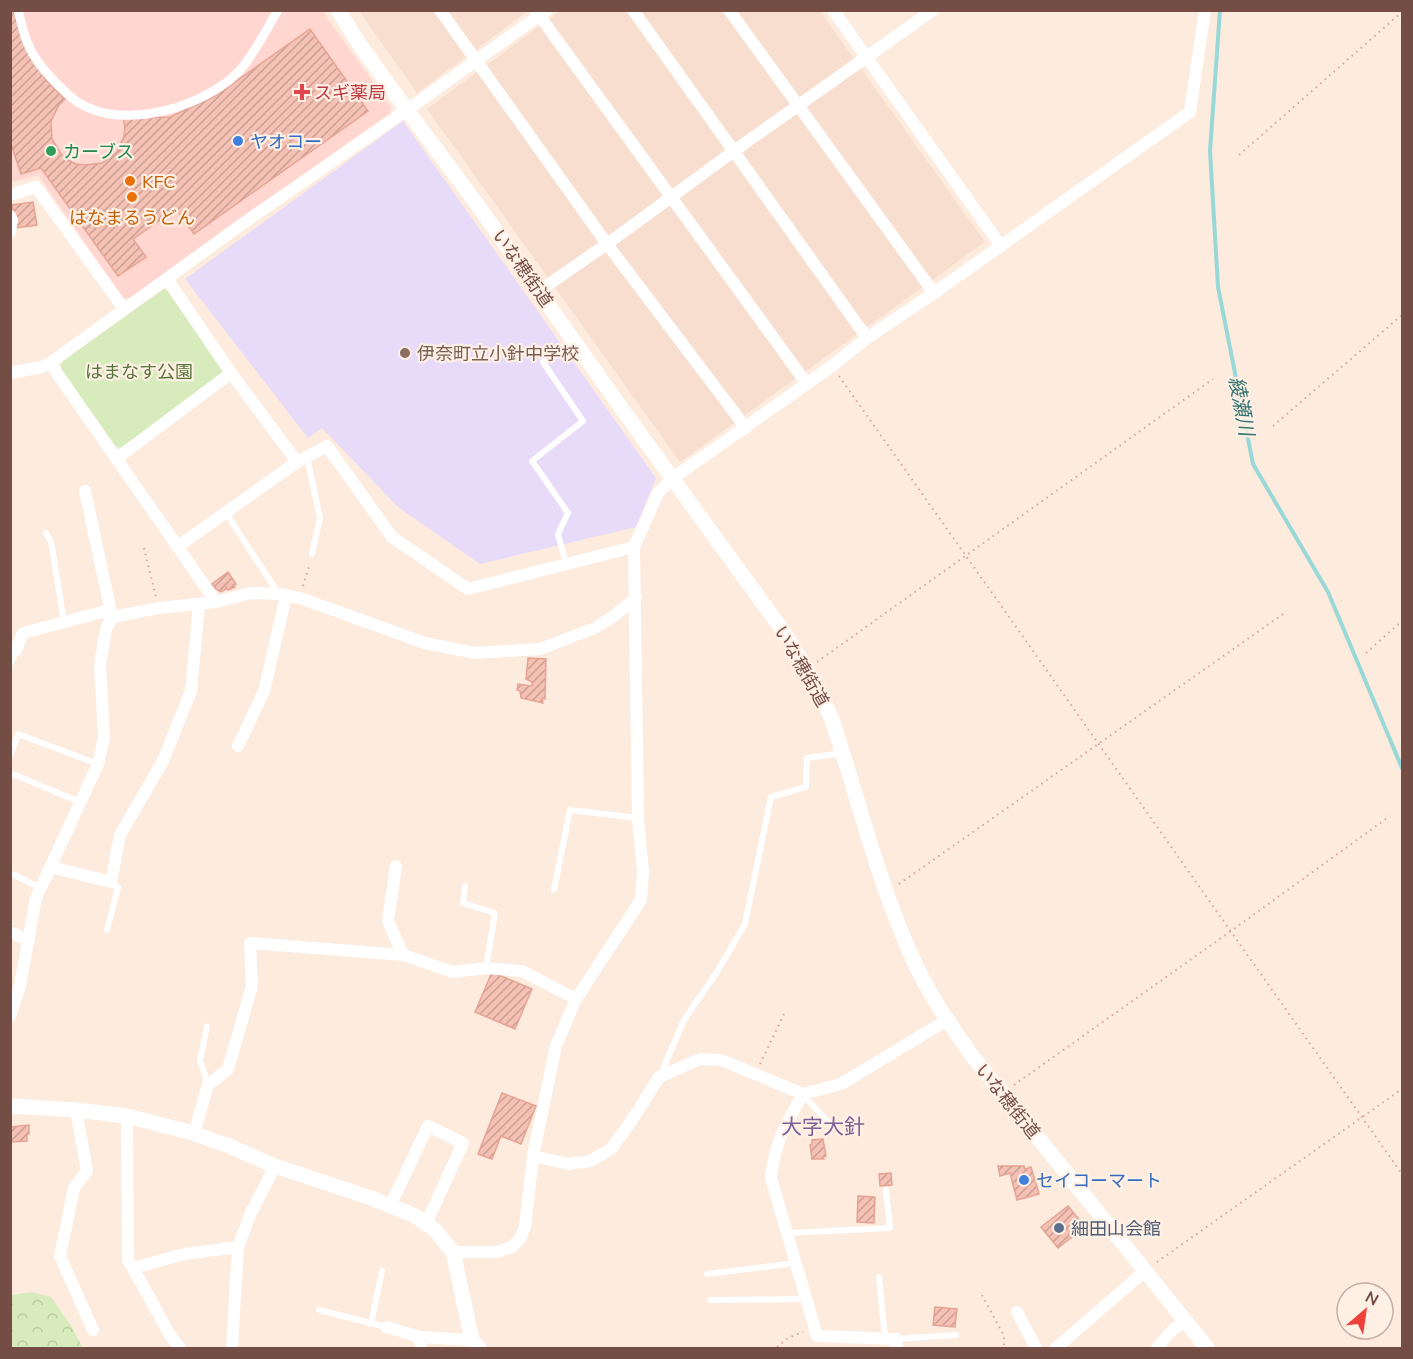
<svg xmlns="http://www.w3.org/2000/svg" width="1413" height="1359" font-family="Mulish,'Noto Sans JP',sans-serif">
  <defs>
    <pattern id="forest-crowns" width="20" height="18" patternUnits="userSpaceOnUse" patternTransform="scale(1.5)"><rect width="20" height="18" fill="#d8ebbc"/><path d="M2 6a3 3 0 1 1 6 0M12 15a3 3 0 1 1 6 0" fill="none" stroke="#bdcba3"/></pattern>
    <pattern id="building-hatch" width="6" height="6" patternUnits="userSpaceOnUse" patternTransform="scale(1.5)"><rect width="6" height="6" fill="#f4c1b4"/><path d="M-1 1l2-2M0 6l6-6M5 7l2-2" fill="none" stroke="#ca9f94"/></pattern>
  </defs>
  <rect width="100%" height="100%" fill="#fdebde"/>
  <g fill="#f7decf">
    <path d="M359,11H528L417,93Z"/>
    <path d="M560,11H820L985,242L680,462L427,109Z"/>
  </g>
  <path fill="#ffd6d0" d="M10,11H324L327,18L391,107L390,113L130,298H123L38,175L13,182L10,173Z"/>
  <path fill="#e8dbf9" d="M403,121L656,478L636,527L480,564L398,507L322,428L308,438L185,279Z"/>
  <path fill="#d8ebbc" d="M164,289L168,291L224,369L222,374L124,448L116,447L60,368L63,361Z"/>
  <path fill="url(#forest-crowns)" d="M31,1292L51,1297L71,1326L83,1348H11V1295Z"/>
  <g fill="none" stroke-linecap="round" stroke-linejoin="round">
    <path stroke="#98d9d7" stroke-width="4" d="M1220,10L1210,151L1218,287L1253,464L1328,592L1402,768"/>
  </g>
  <g fill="url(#building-hatch)" stroke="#e7a494" stroke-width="1.5">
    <path d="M10,10H14L24,45L46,80L65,99L59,105L51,121L52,139L61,154L68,160L76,164L85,165L102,163L117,152L124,136L125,127L123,118L170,117L215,96L310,29L368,111L194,234L176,209L133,239L146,257L118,276L41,168L21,174L10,141Z"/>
    <path d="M33,202L37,225L16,228L12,205Z"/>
    <path d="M228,572L236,584L233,585L235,587L228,590L226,587V589L221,592L216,589L212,584Z"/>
    <path d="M528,658L546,659L545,699L542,698L543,703L521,698L520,691L517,690L518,684L532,686V682L526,679Z"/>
    <path d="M492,972L532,989L515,1029L475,1012Z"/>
    <path d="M502,1093L536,1106L521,1144L501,1136L492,1159L478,1154Z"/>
    <path d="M29,1125V1134H27V1141L10,1142V1127Z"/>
    <path d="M823,1139L826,1156L823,1157L824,1159H812L810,1145L812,1144V1140Z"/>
    <path d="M998,1166H1024L1025,1169L1031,1167L1039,1194L1017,1200L1010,1173L1000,1176Z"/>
    <path d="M891,1173L892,1185L880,1186L879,1174Z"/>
    <path d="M858,1196L875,1197L874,1223L857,1222Z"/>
    <path d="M1068,1206L1085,1227L1058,1248L1041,1227Z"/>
    <path d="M935,1307L957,1309L955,1327L933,1325Z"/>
  </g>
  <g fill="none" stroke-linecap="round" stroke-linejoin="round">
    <g stroke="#d8a598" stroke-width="2" stroke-dasharray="1.5 4.5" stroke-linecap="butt">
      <path d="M1239,155L1402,12"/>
      <path d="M839,376L1402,1174"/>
      <path d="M1273,426L1402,315"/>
      <path d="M144,548L156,597"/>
      <path d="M303,586L310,563"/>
      <path d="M1366,653L1402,621"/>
      <path d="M817,662L1213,379"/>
      <path d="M899,884L1286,612"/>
      <path d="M760,1064L786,1010"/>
      <path d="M1014,1085L1231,931L1390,816"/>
      <path d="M1157,1262L1402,1089"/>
      <path d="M982,1295L1004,1336V1348"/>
      <path d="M777,1347L788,1338L803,1332"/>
    </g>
    <g stroke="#fff" stroke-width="6">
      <path d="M307,457L320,518L312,554"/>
      <path d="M226,513L278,593"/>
      <path d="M46,533L51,541L64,622"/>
      <path d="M566,564L558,534L568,513L532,461L583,421L543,362L573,340"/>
      <path d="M10,665L16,651"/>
      <path d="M10,756L18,734L98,764"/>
      <path d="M10,773L80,802"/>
      <path d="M10,873L41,888"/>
      <path d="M465,886L463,903L495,913L486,968"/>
      <path d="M554,890L570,810L638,818"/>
      <path d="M107,930L118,887L111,882"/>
      <path d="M207,1026L200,1061L208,1084"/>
      <path d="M661,1074L684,1020L717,972L745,924L771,797L806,787L807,758L843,753"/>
      <path d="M803,1095L831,1125"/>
      <path d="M788,1233L890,1228L886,1190"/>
      <path d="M707,1274L796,1263"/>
      <path d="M879,1277L885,1338"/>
      <path d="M710,1300L806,1299"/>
      <path d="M319,1310L386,1327"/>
      <path d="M371,1324L382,1271"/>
      <path d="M896,1339L956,1335"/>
    </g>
    <path stroke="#fff" stroke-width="9" d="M18,10C21,21 23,32 27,42C33,57 44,71 56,83C62,89 69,96 76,101C106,121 146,117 178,107C201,99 225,87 241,69C256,51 266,30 278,10"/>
    <g stroke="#fff" stroke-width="12">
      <path d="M440,10L607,244L746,428"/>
      <path d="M633,10L867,338"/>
      <path d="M729,10L934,293"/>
      <path d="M833,10L1001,246"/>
      <path d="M536,11L807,384"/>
      <path d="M10,195L36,187L124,309"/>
      <path d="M10,216L12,220L10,232"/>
      <path d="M167,279L231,373L297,462"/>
      <path d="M539,291L607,244L734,151L933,10"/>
      <path d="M50,363L216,602"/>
      <path d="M10,373L42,367L50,363L245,222L407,110L547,10"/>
      <path d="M116,459L231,373"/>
      <path d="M177,547L297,462L327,446L392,537L468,589L634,547"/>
      <path d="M112,617L159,608L216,602L251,593L279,594L300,598L425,643L475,653L540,649L595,628L614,616L636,598"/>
      <path d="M10,649L16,650L23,633L110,610"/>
      <path d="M238,746L264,691L286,596"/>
      <path d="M396,866L388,921L403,955"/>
      <path d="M51,867L111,882L120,835L163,761L191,691L199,604"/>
      <path d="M10,932L29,940"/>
      <path d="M10,1016L20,986L36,898L98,764L104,738L100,665L106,629L112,617L85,491"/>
      <path d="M803,1094C785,1126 775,1142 771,1178L817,1336L896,1339L897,1348"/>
      <path d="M76,1110L87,1171L74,1188L60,1256L93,1330"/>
      <path d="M127,1116L128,1261L133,1268"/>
      <path d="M194,1134L208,1085L228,1069L252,986L250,943L403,955L453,972L486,968L522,971L576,999"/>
      <path d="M533,1156L568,1164L590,1161L611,1149L634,1117L659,1077L700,1059L721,1060L803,1094L841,1084L947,1020"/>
      <path d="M390,1206L428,1126L463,1143L426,1224"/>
      <path d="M453,1252H497L512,1247L520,1239L525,1227L533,1156L556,1046L576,999L641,900L643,871L638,818L634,547L658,493L673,478L832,366L867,338L934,293L1190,112L1205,10"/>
      <path d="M1017,1312L1036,1348"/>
      <path d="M386,1327L420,1337"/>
      <path d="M180,1348L170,1335L133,1268L184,1254L238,1247L250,1215L275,1166"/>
      <path d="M232,1348L238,1247"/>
      <path d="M421,1348L420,1337L472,1340"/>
      <path d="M1056,1348L1145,1271"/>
      <path d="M1157,1348L1172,1330L1185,1321"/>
    </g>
    <g stroke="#fff" stroke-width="15">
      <path d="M338,10L360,45L407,110L479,207L622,409L783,631C802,660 819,687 832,720C859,800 878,883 913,959C928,993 949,1023 970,1053L1207,1348"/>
      <path d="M10,1106L76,1110L127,1116L189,1132L229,1146L275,1166L371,1198L415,1216L435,1230L453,1252L472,1340L479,1348"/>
    </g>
  </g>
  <path fill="#e0444e" stroke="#fff0e5" stroke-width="2" d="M299 83h6v6h6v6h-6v6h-6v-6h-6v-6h6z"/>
  <g fill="#3f7fe0" stroke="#fff0e5" stroke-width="2">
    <circle cx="238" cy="141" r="6"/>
    <circle cx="1024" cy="1180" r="6"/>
  </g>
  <circle fill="#2e9e5b" stroke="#fff0e5" stroke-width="2" cx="51" cy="151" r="6"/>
  <g fill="#e8710a" stroke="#fff0e5" stroke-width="2">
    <circle cx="130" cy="181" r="6"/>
    <circle cx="132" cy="197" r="6"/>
  </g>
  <circle fill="#8d6e63" stroke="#fff0e5" stroke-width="2" cx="405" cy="353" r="6"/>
  <circle fill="#5c6f8a" stroke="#fff0e5" stroke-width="2" cx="1059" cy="1228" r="6"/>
  <g text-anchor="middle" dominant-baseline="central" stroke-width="4.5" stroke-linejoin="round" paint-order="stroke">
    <g font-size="18" fill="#be3a42" stroke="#fff0e5" text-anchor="start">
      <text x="314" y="92">スギ薬局</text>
    </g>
    <g font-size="18" fill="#366cbe" stroke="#fff0e5" text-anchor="start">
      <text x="250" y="141">ヤオコー</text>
      <text x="1036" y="1180">セイコーマート</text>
    </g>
    <g font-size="18" fill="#27864d" stroke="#fff0e5" text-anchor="start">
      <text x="63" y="151">カーブス</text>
    </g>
    <g font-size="18" fill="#c56008" stroke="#fff0e5" text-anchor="start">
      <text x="142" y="181">KFC</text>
      <text x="132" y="217" text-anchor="middle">はなまるうどん</text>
    </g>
    <g font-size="18" fill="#744d45" stroke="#fff0e5">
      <text transform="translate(523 268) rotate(55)">いな穂街道</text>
      <text transform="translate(802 666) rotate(60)">いな穂街道</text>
      <text transform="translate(1008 1101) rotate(51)">いな穂街道</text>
    </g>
    <g font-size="18" fill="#785e54" stroke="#fff0e5" text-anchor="start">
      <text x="417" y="353">伊奈町立小針中学校</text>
    </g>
    <g font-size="18" fill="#57753a" stroke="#fff0e5">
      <text x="139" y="371">はまなす公園</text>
    </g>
    <g font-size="18" fill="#4e5e75" stroke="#fff0e5" text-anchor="start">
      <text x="1071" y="1228">細田山会館</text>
    </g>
    <g font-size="20" font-style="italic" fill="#367472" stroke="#fff0e5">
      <text transform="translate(1242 406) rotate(79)">綾瀬川</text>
    </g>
    <g font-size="21" fill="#7b6098" stroke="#fff0e5">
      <text x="823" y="1126">大字大針</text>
    </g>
  </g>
  <rect width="1413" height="1359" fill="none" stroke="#744d45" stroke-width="24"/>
  <g transform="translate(1365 1311) rotate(29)"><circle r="28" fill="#fff0e5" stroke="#c7afa5" stroke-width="1.5"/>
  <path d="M0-4.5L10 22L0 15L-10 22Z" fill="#ef413b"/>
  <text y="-9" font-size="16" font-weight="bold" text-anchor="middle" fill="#744d45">N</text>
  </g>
</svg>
